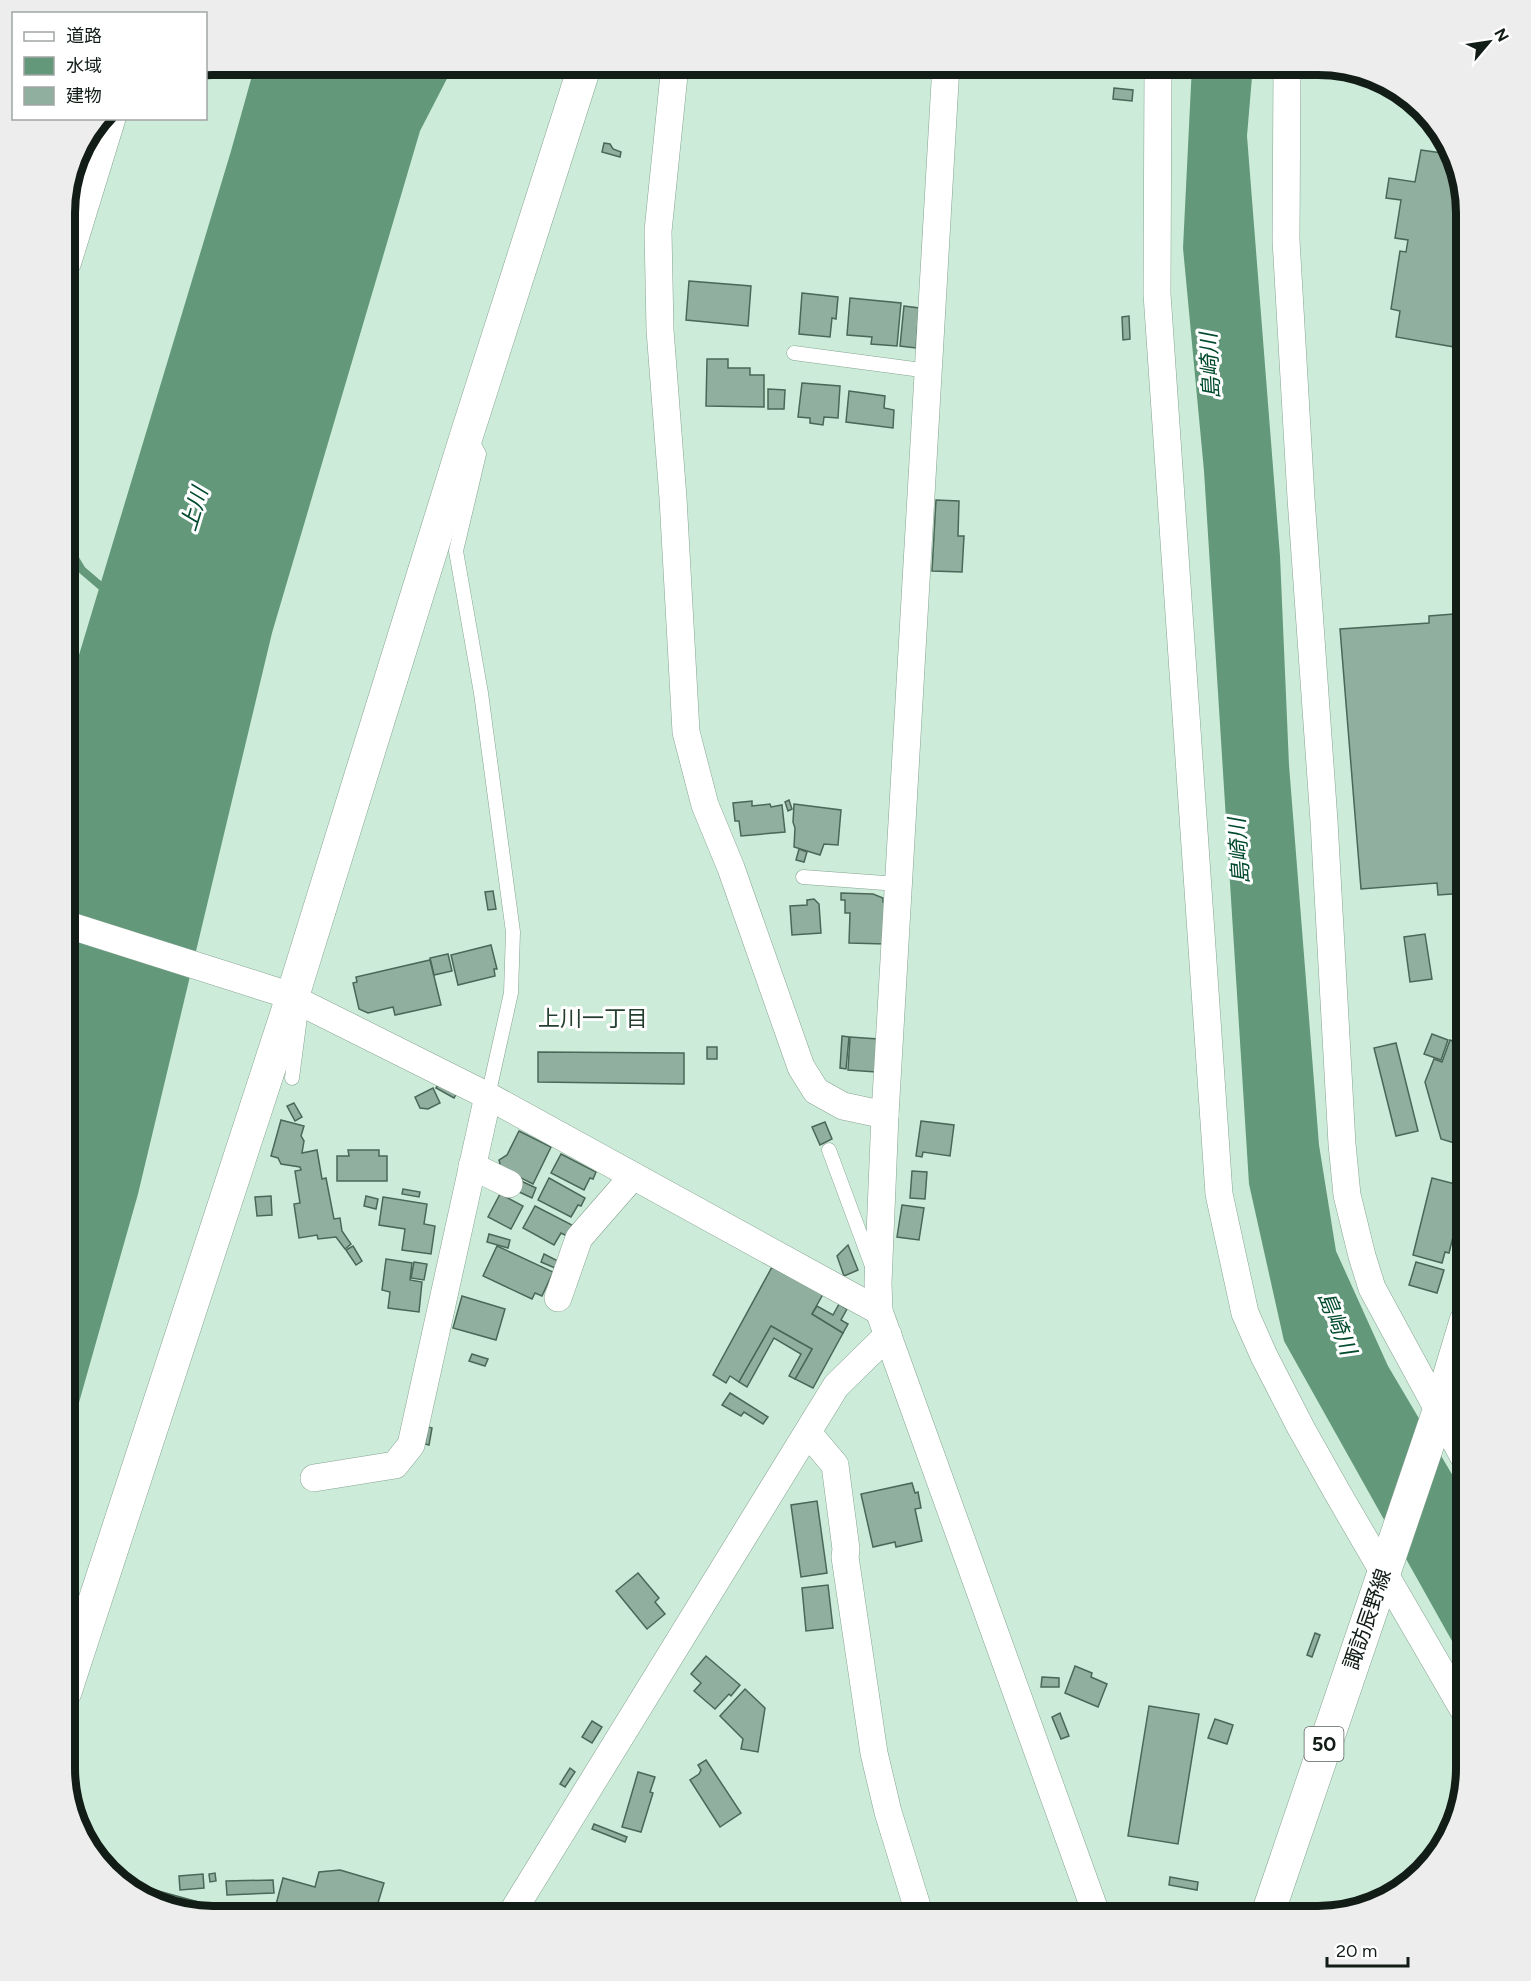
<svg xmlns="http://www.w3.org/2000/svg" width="1531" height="1981" font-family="Figtree,'Noto Sans JP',sans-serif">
  <rect width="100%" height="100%" fill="#ccecd9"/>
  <g fill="#63987b">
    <path d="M255,65H454L420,131L272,633L138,1194L65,1452V720L79,655L231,151Z"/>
    <path d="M1192,65H1253L1247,136L1280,556L1289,765L1319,1145L1336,1251L1388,1366L1466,1498V1666L1284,1341L1249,1184L1204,471L1183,248Z"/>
  </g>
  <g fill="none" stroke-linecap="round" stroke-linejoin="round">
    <path stroke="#63987b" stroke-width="8" d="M65,542L82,570L109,593"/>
  </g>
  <g fill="#91af9e" stroke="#4b6757" stroke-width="1.5">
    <path d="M1114,88L1133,90L1132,101L1113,99Z"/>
    <path d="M604,143L610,144L613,149L621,152L620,157L602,152Z"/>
    <path d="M1421,150L1449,154L1466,213V349L1396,337L1400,311L1391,309L1400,251L1406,252L1408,240L1395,238L1401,200L1386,198L1389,178L1415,182Z"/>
    <path d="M689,281L751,286L748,326L686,320Z"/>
    <path d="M802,293L838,297L836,319L832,318L830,337L799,334Z"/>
    <path d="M850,298L901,303L897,346L871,344L872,337L847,335Z"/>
    <path d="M904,306L919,308L916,348L900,346Z"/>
    <path d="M1129,316L1130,339L1123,340L1122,317Z"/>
    <path d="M707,359H728V368H750V375H764V407L706,406Z"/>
    <path d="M802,383L840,386L838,418L824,417L823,425L810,423V418L798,417Z"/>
    <path d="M768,389L785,390L784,409H768Z"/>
    <path d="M849,391L885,396L884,408L894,410L893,428L846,422Z"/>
    <path d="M936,500L959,501L958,536H964L962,572L932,571Z"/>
    <path d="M1466,613V893L1438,895L1437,883L1361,889L1340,629L1429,623V616Z"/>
    <path d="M789,800L792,809L788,811L785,802Z"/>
    <path d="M752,801V806L770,804L771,807L782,805L785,832L741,836L739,821H735L733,803Z"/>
    <path d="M794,804L841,810L838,845L824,844L820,855L794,847L795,828L793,822Z"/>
    <path d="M799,849L807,852L804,862L796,860Z"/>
    <path d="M493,891L496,909L488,910L485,892Z"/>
    <path d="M841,893L873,894L883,898V902H886L885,944L849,943L850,913H845V900H841Z"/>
    <path d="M814,899L819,904L821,933L792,935L790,906L807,905V900Z"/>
    <path d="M1425,934L1432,979L1410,982L1404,937Z"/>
    <path d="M491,945L497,969H494L495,976L458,985L451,955Z"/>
    <path d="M448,954L452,971L434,975L430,958Z"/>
    <path d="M430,960L441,1005L395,1015L393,1007L368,1013L359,1009L353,983L357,982L356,977Z"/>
    <path d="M1432,1034L1448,1040L1441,1060L1424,1054Z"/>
    <path d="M842,1036L849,1037L846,1069L840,1068Z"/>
    <path d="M850,1037L878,1039L876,1072L848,1070Z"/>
    <path d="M1450,1040L1466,1047V1067L1463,1075L1466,1077V1144L1464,1146L1441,1139L1425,1082L1434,1059L1442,1062Z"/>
    <path d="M1396,1043L1418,1131L1396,1136L1374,1048Z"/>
    <rect x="707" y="1047" width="10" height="12"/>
    <path d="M538,1052L684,1053V1084L538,1082Z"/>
    <path d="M440,1082L458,1091L454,1098L436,1088Z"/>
    <path d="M433,1088L440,1103L428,1109L420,1108L415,1097Z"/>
    <path d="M294,1103L302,1117L295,1121L287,1106Z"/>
    <path d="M281,1120L304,1126L301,1136L304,1141L302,1153L317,1150L322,1179L326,1178L334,1219L340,1218L342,1231L351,1244L345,1249L336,1237L318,1239L317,1235L299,1238L294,1204L300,1203L295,1171L301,1170L300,1167L281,1164L278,1158L271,1156Z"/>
    <path d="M921,1121L954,1125L950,1156L923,1152L922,1157L916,1156Z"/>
    <path d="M825,1122L832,1139L820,1145L812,1127Z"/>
    <path d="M519,1131L551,1147L533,1184L501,1168L499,1160L507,1155Z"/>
    <path d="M348,1150H379V1156H387V1181H337V1156H349Z"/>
    <path d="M561,1154L596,1172L593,1179L590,1178L584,1190L551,1173Z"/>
    <path d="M912,1171L927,1172L925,1199L910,1198Z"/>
    <path d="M549,1178L585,1198L581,1206L578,1205L571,1217L538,1200Z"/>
    <path d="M1432,1178L1463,1186L1464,1193L1449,1253L1445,1252L1442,1263L1413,1255Z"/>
    <path d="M519,1180L536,1188L532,1198L515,1190Z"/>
    <path d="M403,1189L420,1192L419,1197L402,1194Z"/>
    <path d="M500,1194L523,1206L511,1229L488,1217Z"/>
    <path d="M271,1196L272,1215L257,1216L255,1197Z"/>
    <path d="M366,1196L378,1199L376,1209L364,1206Z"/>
    <path d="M383,1197L427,1204L424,1224L435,1226L431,1254L402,1250L405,1229L379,1225Z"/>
    <path d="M902,1205L924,1208L919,1240L897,1237Z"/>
    <path d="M535,1206L572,1225L567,1236L561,1233L554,1245L523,1228Z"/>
    <path d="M489,1234L510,1240L508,1248L487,1242Z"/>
    <path d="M848,1245L858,1270L844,1276L837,1256Z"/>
    <path d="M353,1246L362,1261L356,1265L346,1250Z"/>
    <path d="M497,1246L553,1272L542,1296L535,1293L532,1299L483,1276Z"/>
    <path d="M544,1254L558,1261L555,1268L541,1262Z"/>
    <path d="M386,1259L412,1263L410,1280L422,1282L419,1312L388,1308L390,1292L382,1290Z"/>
    <path d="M414,1262L427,1264L424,1280L411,1278Z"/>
    <path d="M1416,1262L1444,1270L1437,1293L1409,1285Z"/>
    <path d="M772,1267L823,1294L812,1314L843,1333L813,1388L795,1379L812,1349L771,1326L739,1382L730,1376L726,1383L713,1375Z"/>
    <path d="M462,1296L505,1309L496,1340L453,1328Z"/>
    <path d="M839,1304L847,1309L841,1320L848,1324L843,1333L812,1314L817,1306L833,1315Z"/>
    <path d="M771,1326L812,1349L795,1379L789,1376L801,1354L774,1338L747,1387L739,1382Z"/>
    <path d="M472,1354L488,1359L485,1366L469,1361Z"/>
    <path d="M730,1393L768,1417L763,1424L744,1412L741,1416L722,1405Z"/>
    <path d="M428,1427L432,1428L429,1445L425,1444Z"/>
    <path d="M912,1483L915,1493L918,1492L921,1508L915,1509L922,1541L896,1547L895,1542L873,1547L861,1494Z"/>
    <path d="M817,1501L827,1573L801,1577L791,1505Z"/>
    <path d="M638,1573L659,1598L655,1602L665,1614L647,1629L616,1591Z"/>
    <path d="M828,1585L833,1628L806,1631L802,1588Z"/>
    <path d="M1315,1633L1320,1635L1312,1657L1307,1655Z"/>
    <path d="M706,1656L740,1685L731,1696L729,1694L715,1709L694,1691L701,1683L691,1674Z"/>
    <path d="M1075,1666L1092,1673L1091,1677L1107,1684L1098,1707L1065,1693Z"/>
    <path d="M1042,1677L1059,1678V1687H1041Z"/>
    <path d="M745,1689L765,1708L758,1752L741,1749L743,1739L720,1716Z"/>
    <path d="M1149,1706L1199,1714L1178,1844L1128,1836Z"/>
    <path d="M1060,1713L1069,1736L1061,1739L1052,1717Z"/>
    <path d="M1215,1719L1233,1725L1227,1744L1208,1738Z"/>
    <path d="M592,1721L602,1727L592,1743L582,1737Z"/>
    <path d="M706,1760L741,1813L720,1827L690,1780L699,1774L701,1770L698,1765Z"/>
    <path d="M570,1768L575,1772L565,1787L560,1784Z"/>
    <path d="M638,1772L655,1777L650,1792L653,1793L641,1832L622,1827Z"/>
    <path d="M594,1824L627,1837L625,1842L592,1829Z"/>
    <path d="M340,1870L384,1883L374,1916H273L283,1878L315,1887L319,1872Z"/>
    <path d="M215,1873L216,1881L210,1882L209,1874Z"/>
    <path d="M203,1874L204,1888L180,1890L179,1876Z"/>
    <path d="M1170,1877L1198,1882L1197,1890L1169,1885Z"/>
    <path d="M273,1880L274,1893L227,1895L226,1881Z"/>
    <path d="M122,1881L206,1904L203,1914L139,1897Z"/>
  </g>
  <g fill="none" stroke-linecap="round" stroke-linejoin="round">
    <defs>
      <g id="lane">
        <path d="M794,353L929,371"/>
        <path d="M470,438L479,454L456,551L481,693L513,932L511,993L488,1096"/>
        <path d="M803,877L898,884"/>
        <path d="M292,1078L300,1017"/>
        <path d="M829,1150L872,1266"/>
      </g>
      <g id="street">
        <path d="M675,65L658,231L660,330L673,498L686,732L705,805L731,868L801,1067L816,1091L843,1106L885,1115"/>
        <path d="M946,65L885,1115L878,1283L879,1311L1097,1916"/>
        <path d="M1158,65L1157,294L1219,1194L1245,1313L1264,1356L1301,1428L1337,1492L1466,1714"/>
        <path d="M1287,65L1286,240L1301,498L1324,821L1342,1144L1347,1195L1362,1256L1372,1288L1466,1461"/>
        <path d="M65,924L276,991L292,998L488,1096L879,1311"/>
        <path d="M472,1166L509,1184"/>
        <path d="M558,1298L579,1238L633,1176"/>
        <path d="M808,1433L835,1465L846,1549L845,1557L874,1753L888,1812L920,1916"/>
        <path d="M314,1478L395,1465L411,1445L488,1096"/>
        <path d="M510,1916L836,1386L888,1335"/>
      </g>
      <g id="secondary">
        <path d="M65,261L109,118"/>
        <path d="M65,1692L292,998L467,434L585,65"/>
      </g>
      <path id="primary" d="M1267,1916L1439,1411L1466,1321"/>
    </defs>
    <use href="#lane" stroke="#85a391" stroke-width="15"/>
    <use href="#street" stroke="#85a391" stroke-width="28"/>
    <use href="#secondary" stroke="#85a391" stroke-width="34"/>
    <use href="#primary" stroke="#85a391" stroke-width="34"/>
    <use href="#lane" stroke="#fff" stroke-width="14"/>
    <use href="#street" stroke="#fff" stroke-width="27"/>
    <use href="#secondary" stroke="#fff" stroke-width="33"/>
    <use href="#primary" stroke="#fff" stroke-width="33"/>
  </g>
  <g text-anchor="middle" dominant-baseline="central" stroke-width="6" stroke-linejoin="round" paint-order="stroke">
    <rect fill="#fff" stroke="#59615d" stroke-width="1.5" x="1304.5" y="1727" width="39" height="34" rx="4.5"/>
    <g font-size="20" font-weight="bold" fill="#121d17">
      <text x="1324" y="1744">50</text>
    </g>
    <g font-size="21" fill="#121d17" stroke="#fff">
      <text transform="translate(1367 1619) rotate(-71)">諏訪辰野線</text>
    </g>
    <g font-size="22" font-style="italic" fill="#004a2d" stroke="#fff">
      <text transform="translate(1210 366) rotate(-93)">島崎川</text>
      <text transform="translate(194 509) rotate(-73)">上川</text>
      <text transform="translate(1239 851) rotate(-94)">島崎川</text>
      <text transform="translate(1337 1323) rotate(68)">島崎川</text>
    </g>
    <g font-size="22" fill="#243e30" stroke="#fff">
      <text x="593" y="1018">上川一丁目</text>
    </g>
  </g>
  <path d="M0 0H1531V1981H0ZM213 75H1318A138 138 0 0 1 1456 213V1768A138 138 0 0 1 1318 1906H213A138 138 0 0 1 75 1768V213A138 138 0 0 1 213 75Z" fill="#ecedec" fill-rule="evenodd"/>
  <path fill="none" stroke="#121d17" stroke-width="8" d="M213 75H1318A138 138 0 0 1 1456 213V1768A138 138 0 0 1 1318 1906H213A138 138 0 0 1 75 1768V213A138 138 0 0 1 213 75Z"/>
  <rect x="12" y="12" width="195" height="108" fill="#ffffff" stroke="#a0a5a2" stroke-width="1.5"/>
  <rect x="24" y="32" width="30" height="9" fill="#ffffff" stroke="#a0a5a2" stroke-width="1.5"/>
  <text x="66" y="42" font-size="18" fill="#121d17">道路</text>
  <rect x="24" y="57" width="30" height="18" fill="#63987b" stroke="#a0a5a2" stroke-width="1.5"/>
  <text x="66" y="72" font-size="18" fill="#121d17">水域</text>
  <rect x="24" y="87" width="30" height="18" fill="#91af9e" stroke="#a0a5a2" stroke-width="1.5"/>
  <text x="66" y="102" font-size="18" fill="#121d17">建物</text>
  <g transform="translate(1489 42) rotate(61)" stroke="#ffffff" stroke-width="4.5" paint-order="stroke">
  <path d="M0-4.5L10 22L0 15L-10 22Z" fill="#121d17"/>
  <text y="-9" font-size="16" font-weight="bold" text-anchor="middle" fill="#121d17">N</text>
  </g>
  <path d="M1327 1957v9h81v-9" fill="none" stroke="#121d17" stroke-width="3"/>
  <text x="1336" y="1957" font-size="18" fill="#121d17" stroke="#ffffff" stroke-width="4.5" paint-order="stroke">20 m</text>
</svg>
